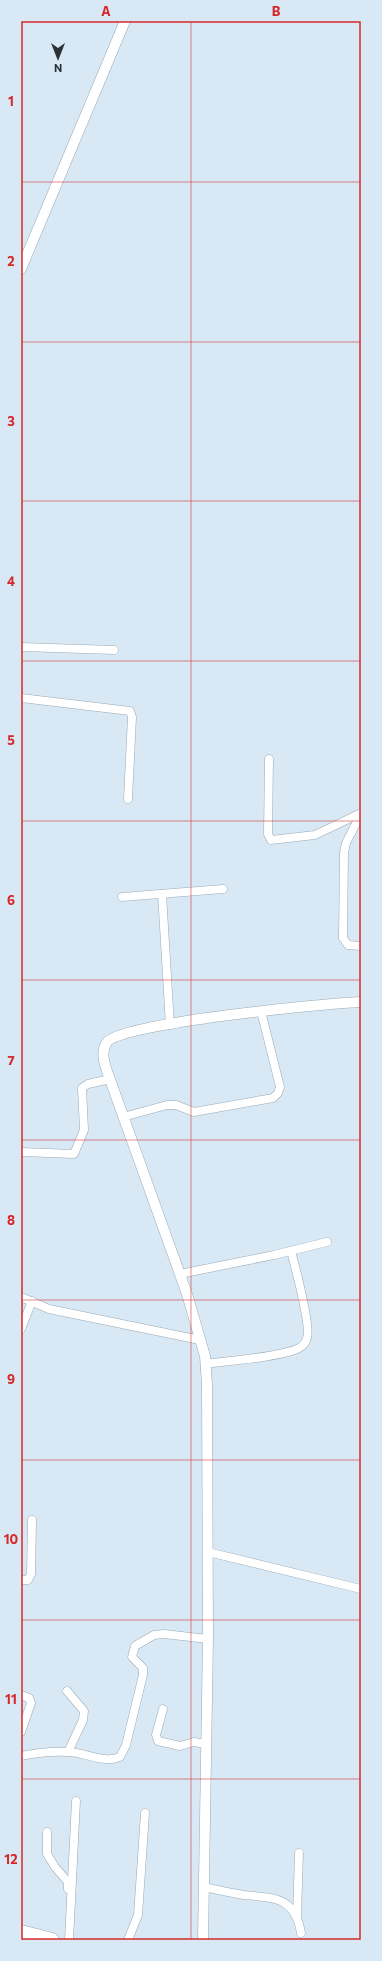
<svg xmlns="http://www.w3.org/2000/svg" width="382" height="1961" font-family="Commissioner,sans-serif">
  <rect width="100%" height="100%" fill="#d8e9f5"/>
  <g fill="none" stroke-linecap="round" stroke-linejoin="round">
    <defs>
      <g id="minor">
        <path d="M21,647L114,650"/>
        <path d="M21,698L130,711L132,717L128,799"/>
        <path d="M269,759L268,834L271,840L315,835L361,813"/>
        <path d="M361,814L346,843L344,853L343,938L348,945L361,946"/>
        <path d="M162,894L170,1025"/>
        <path d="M122,897L223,889"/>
        <path d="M123,1117L167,1105H176L194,1112L273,1098L278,1093L280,1087L261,1011"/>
        <path d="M21,1152L74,1154L84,1130L82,1088L88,1084L110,1079"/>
        <path d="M180,1274L274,1255L327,1242"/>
        <path d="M21,1297L49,1309L200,1340"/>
        <path d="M21,1329L32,1301"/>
        <path d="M205,1364C227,1361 282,1357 299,1348C303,1346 306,1342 307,1338C311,1326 295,1266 291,1251"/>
        <path d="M208,1552L361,1589"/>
        <path d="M21,1580H28L31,1574L32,1520"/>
        <path d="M67,1691L84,1711L83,1720L68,1752"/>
        <path d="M21,1695L29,1698L31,1703L21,1732"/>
        <path d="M163,1709L156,1735L158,1741L180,1746L194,1742L205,1744"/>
        <path d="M21,1756C36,1753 53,1751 68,1752C84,1752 105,1764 120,1757L126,1745L143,1675V1668L132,1657L135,1646L154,1635L164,1634L208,1639"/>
        <path d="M47,1832V1854L55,1867L68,1882V1889"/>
        <path d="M204,1887C218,1890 231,1893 244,1895C275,1898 295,1897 301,1933"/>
        <path d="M297,1915L299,1853"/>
        <path d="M69,1940L76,1801"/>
        <path d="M128,1940L138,1915L145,1813"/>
      </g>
      <g id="tertiary">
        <path d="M21,269L125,21"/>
        <path d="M203,1940L208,1639L207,1384L205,1356L187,1294L112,1085C108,1073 98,1054 107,1042C122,1023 328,1003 361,1002"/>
      </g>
      <path id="trunk" d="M21,1932L52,1940"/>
    </defs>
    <use href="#minor" stroke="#99a9b4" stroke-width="9"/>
    <use href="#tertiary" stroke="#99a9b4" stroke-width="11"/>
    <use href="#trunk" stroke="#99a9b4" stroke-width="15"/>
    <use href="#minor" stroke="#fff" stroke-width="8"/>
    <use href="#tertiary" stroke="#fff" stroke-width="10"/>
    <use href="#trunk" stroke="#fff" stroke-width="14"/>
  </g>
  <path fill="none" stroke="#d62828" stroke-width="1" stroke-opacity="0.55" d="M191,21V1940M21,182H361M21,342H361M21,501H361M21,661H361M21,821H361M21,980H361M21,1140H361M21,1300H361M21,1460H361M21,1620H361M21,1779H361"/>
  <rect width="382" height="1961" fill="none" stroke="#d8e9f5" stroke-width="44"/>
  <g transform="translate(58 58) rotate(180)" stroke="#d8e9f5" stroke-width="3" paint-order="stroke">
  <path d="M0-3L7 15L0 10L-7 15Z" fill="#2b3136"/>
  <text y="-6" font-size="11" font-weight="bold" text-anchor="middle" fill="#2b3136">N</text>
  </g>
  <rect x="22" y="22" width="338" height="1917" fill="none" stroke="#d62828" stroke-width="1.5"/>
  <g font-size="13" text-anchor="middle" font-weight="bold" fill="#d62828">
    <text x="106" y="16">A</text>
    <text x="276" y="16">B</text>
    <text x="11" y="106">1</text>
    <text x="11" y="266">2</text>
    <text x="11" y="426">3</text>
    <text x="11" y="586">4</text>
    <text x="11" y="745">5</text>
    <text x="11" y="905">6</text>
    <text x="11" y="1065">7</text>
    <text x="11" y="1225">8</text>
    <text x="11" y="1384">9</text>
    <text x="11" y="1544">10</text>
    <text x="11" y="1704">11</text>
    <text x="11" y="1864">12</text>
  </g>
</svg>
